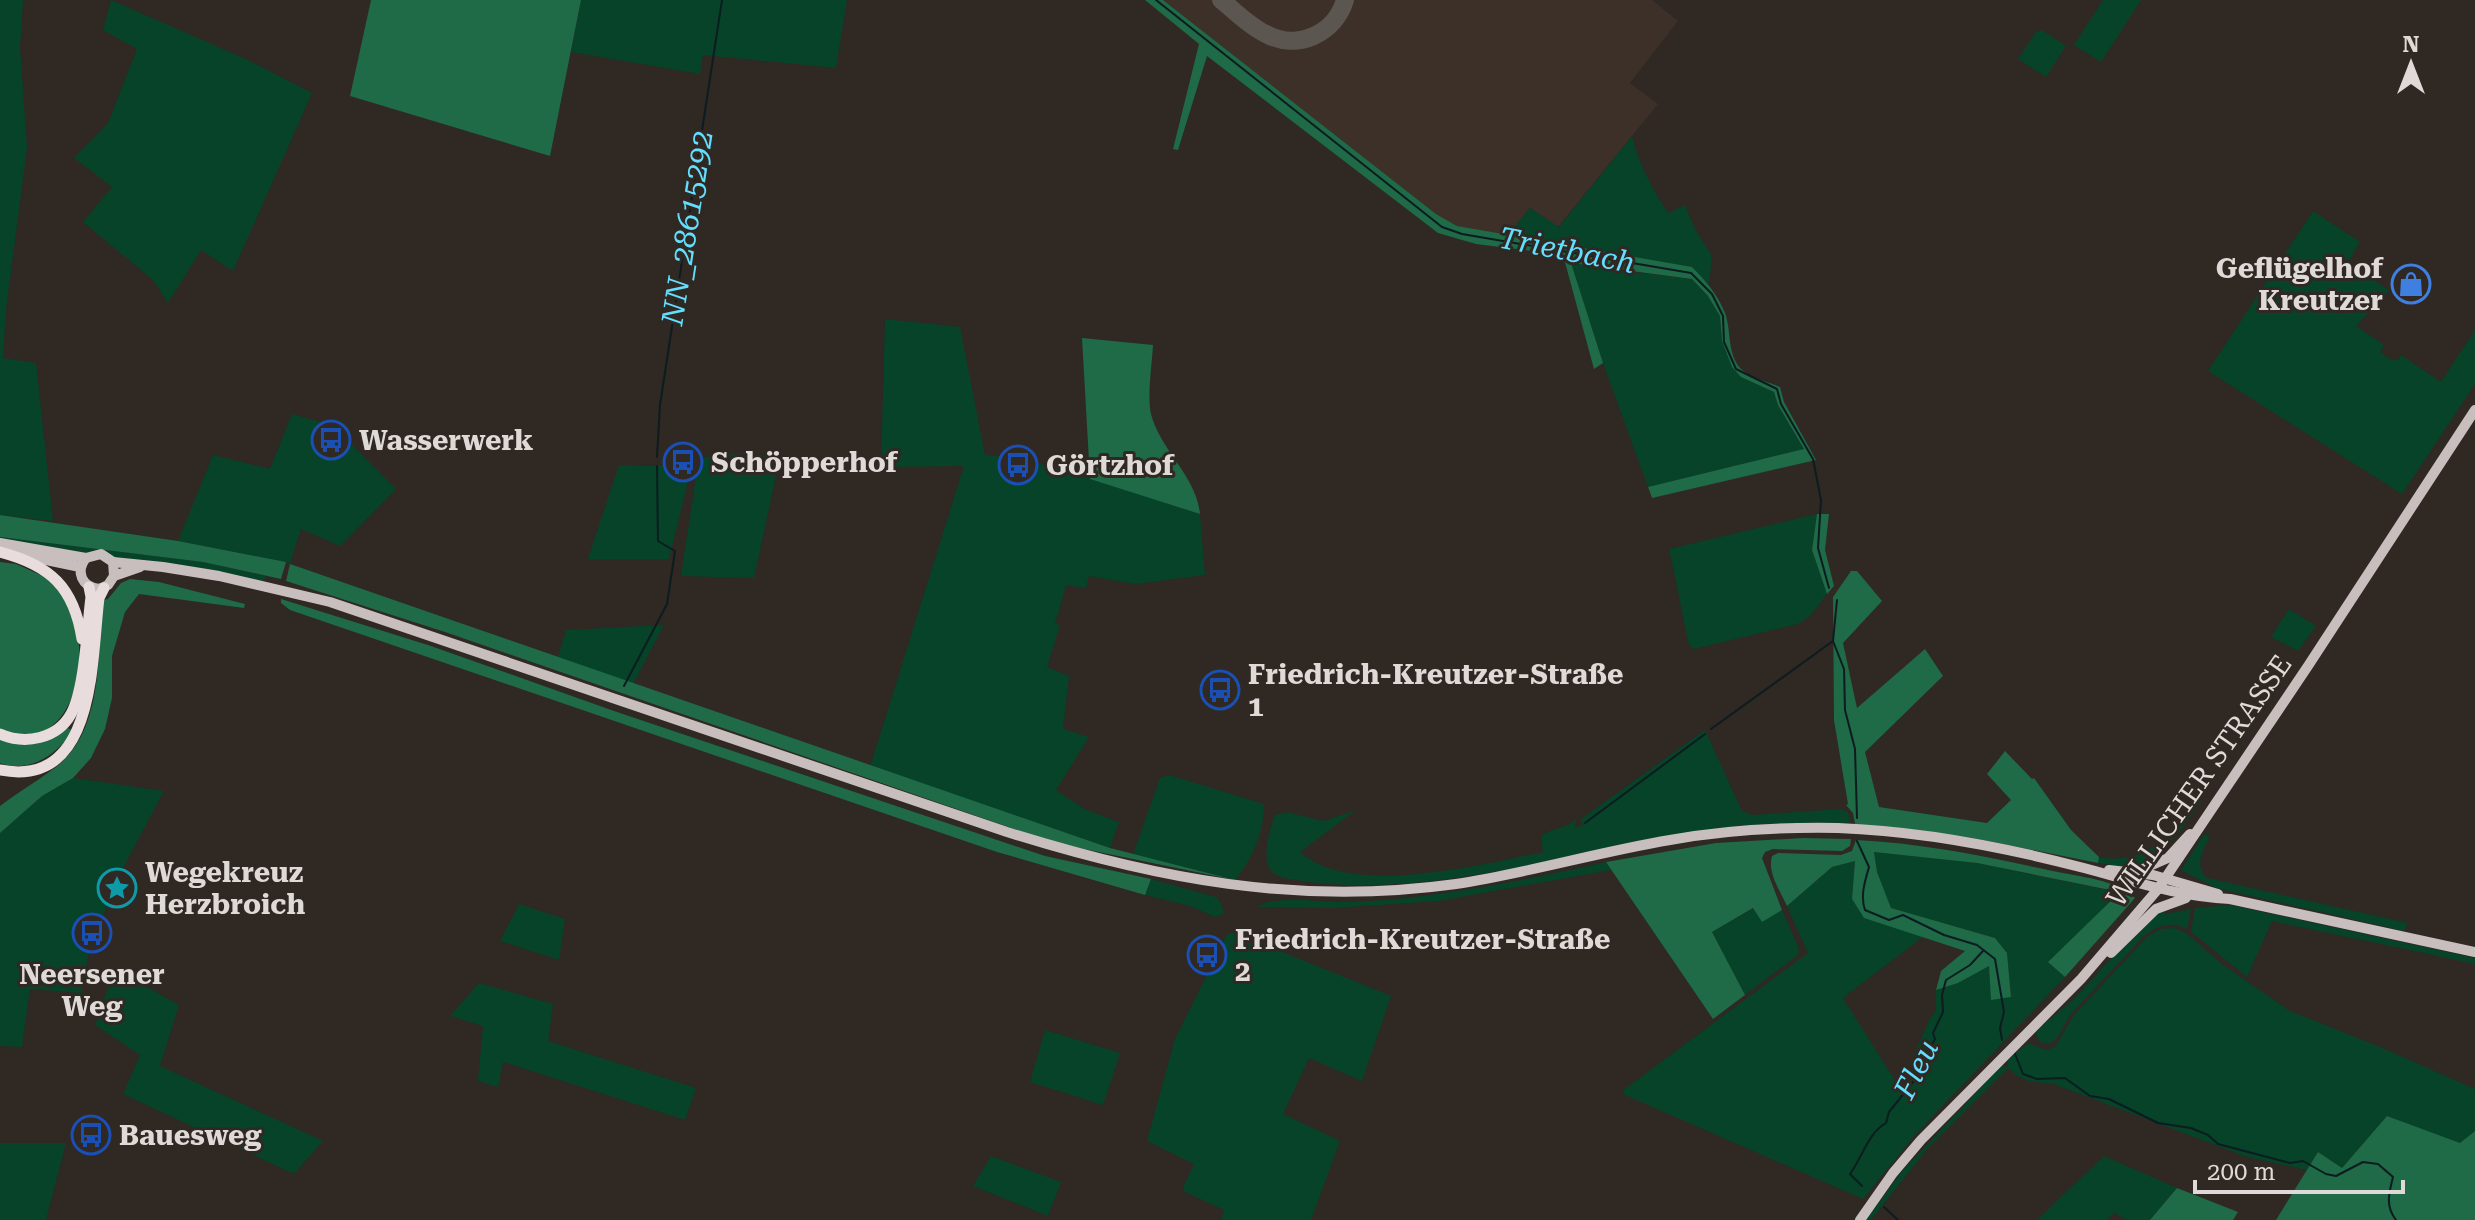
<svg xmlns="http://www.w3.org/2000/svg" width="2475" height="1220" font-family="'Roboto Serif',serif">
  <rect width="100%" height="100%" fill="#2f2823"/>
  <path fill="#3d3029" d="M1163,0H1652L1678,21L1630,83L1658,104L1558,227L1530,208L1507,236L1457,226L1436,214Z"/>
  <g fill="#064329">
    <path d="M0,0H23L20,47L27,148L6,310L3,358L36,363L53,521L0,515Z"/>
    <path d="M111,0L248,60L312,93L233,271L201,250L168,303L153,280L83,222L112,187L74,158L108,123L137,49L103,30Z"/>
    <path d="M581,0H847L836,68L703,55L700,74L571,52Z"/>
    <path d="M2103,0H2141L2101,62L2074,45Z"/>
    <path d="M2042,30L2066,46L2046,77L2018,59L2036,32Z"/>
    <path d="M1632,136C1639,165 1652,188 1668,213L1685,205L1696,231L1712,256L1709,285L1692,267L1507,236L1530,208L1559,227Z"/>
    <path d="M2313,211L2360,242L2345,267L2358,274H2364L2389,290L2356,326L2384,345L2380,352L2391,360H2398L2401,355L2441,382L2475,330V384L2402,494L2208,371Z"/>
    <path d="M1570,262L1606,269L1692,279L1708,296L1720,316L1722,341L1741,377L1774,392L1778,405L1804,449L1648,487L1603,363Z"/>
    <path d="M885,319L960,327L985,455C1053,460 1134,493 1200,514L1205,575L1135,584L1089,576L1086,588L1066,585L1055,624L1060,625L1047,667L1069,676L1063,729L1089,737L1056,790L1084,809L1119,822L1110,848L870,767L964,466L881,467Z"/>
    <path d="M292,414L332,425L396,489L340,546L301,529L290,563L178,541L213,455L270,469Z"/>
    <path d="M741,453L780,457L754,578L681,576L698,464L705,457Z"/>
    <path d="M688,462L692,465L669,559H588L619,465L651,466Z"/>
    <path d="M1817,514L1812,550L1827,594L1811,615L1798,624L1694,649L1689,645L1669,549Z"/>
    <path d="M0,537L203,562L266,576L264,581L0,540Z"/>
    <path d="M2289,609L2316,626L2298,651L2271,637Z"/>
    <path d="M664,625L633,684L558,657L566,630Z"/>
    <path d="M1705,730L1742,811L1752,815L1842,809L1848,812L1850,823C1799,822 1749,823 1699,831C1573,851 1429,900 1302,881C1293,879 1281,879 1273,873C1260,862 1270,828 1275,815L1286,812L1324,821L1356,810L1300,852C1351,898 1480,865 1543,852L1541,837C1550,827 1568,830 1576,818L1575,828L1583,825L1581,819Z"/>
    <path d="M1169,775L1264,804C1264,832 1253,858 1235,880L1133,855L1160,778Z"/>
    <path d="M73,778L164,791L122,870L90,947L81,993L30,989L22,1047L0,1046V833L42,796Z"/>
    <path d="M2196,797L2202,800L2179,833L2155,855V862L2124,867L2098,863L2099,857C2148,866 2172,833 2196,797Z"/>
    <path d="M2204,834L2210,837C2202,851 2194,866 2207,878L2408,923L2404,931L2216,888L2181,870Z"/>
    <path d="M1874,852L1977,863L2121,893L2049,961L2065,977L1915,1135L1863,1199L1625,1095L1622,1091L1808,953L1787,906L1832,867L1855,861L1852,899L1864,918L1924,936L1843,998L1901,1090L1915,1076L1916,1050L1929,1020L1936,1010V990L1958,983L1989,965L2011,997L2007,954L1995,938L1891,908L1877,872Z"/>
    <path d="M1606,862L1611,870L1439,901L1333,908L1258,907C1272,894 1328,903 1349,902C1436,899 1520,881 1606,862Z"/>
    <path d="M1151,879L1216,897L1221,903L1224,914L1215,917L1190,906L1145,895Z"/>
    <path d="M519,904L565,919L559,960L500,941Z"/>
    <path d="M2230,905L2475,958V964L2272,921L2247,977L2191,932L2195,908Z"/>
    <path d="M1754,908L1762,921L1782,910L1799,949L1798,955L1745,995L1712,932Z"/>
    <path d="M2162,908L2165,914L2191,909L2187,929C2171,921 2159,925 2145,935L2070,1015L2058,1037L2050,1044L2039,1042L2036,1033L2039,1028L2074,999L2143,924Z"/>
    <path d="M2174,928L2186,933L2223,965L2290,1011L2380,1047L2475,1089V1131L2461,1144L2387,1116L2342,1168L2318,1152L2307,1170L2247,1157L2051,1083C2033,1083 2021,1081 2008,1068L1928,1148L1871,1220H1866L1902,1171L1992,1076L2003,1066L2008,1067V1060L2027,1043L2046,1050L2055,1047L2074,1015L2148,936L2161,929Z"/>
    <path d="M1233,932L1391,996L1362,1081L1309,1058L1283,1114L1340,1141L1311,1220H1221L1224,1210L1185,1192L1183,1187L1194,1164L1147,1141L1175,1039L1227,935Z"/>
    <path d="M115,969L179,1005L160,1066L323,1141L294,1174L123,1094L140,1055L95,1025Z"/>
    <path d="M479,983L553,1004L548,1041L696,1088L685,1120L503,1062L498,1087L478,1081L483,1026L450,1016Z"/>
    <path d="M1045,1030L1120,1053L1103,1105L1030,1082Z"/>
    <path d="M0,1143H66L46,1220H0Z"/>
    <path d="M991,1156L1061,1182L1048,1216L973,1186Z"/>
    <path d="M2104,1156L2177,1188L2150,1220H2127L2114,1213L2107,1220H2037Z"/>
  </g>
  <g fill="#1f6a47">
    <path d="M371,0H581L550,156L350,96Z"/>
    <path d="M1145,0H1163L1436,214L1457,226L1692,267C1706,281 1718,295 1725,313C1732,331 1726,359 1745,372C1754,379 1769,382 1780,387L1784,402L1816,460L1652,498L1648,487L1804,449L1778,405L1774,392L1741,377L1732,367L1722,341L1720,316L1708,296L1692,279L1571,263L1603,363L1594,369L1563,255L1476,244L1438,233L1207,56L1178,150L1173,149L1199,44Z"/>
    <path d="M1082,338L1153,345C1152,364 1147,396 1151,414C1160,450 1196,475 1200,514L1090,479Z"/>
    <path d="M1817,514H1829L1825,550L1834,586L1827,594L1812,550Z"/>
    <path d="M0,515L178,541L286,562L281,579L203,562L0,537Z"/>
    <path d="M0,562L16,564L43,576L45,574C60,588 71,606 76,627C89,676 65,758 0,729Z"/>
    <path d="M290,564L1110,848L1235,880L1055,843L445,632L286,581Z"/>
    <path d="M1851,571H1857L1882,601L1843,643L1857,708L1925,649L1943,676L1865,752L1879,807L1987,823L2011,800L1987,774L2005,751L2032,779L2034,778L2071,830L2099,857L2098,863L1983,840L1855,824L1853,813L1846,805L1848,804L1834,720L1833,597Z"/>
    <path d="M130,579L159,582L245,604L244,608L139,594L125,612L112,656V698L105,729L91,758L73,778L42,796L0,833V806C18,792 38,781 56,767C104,730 97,655 103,600L108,599L121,583Z"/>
    <path d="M281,599L431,646L614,711L1045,856L1151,879L1145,895L997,852L290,610L281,603Z"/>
    <path d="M68,728L73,731C57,754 30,774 0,763V737L55,735Z"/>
    <path d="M1803,838L1851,839L1850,846L1842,851L1773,849L1765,852L1762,858L1782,910L1762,922L1753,908L1712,932L1745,995L1713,1019L1606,862L1716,843Z"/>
    <path d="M1856,840C1923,843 1988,857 2053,871C2079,877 2116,879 2135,898L2065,977L2048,962L2120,892L1977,863L1874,852L1877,872L1891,908L1995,938L2007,953L2011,997L1991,1000L1989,966L1958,983L1936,990L1941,971L1965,951L1864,918L1852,899L1855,861L1832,867L1787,906C1780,890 1767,873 1772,856L1778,853L1841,855L1852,851Z"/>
    <path d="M2387,1116L2460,1143L2475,1131V1220H2276L2318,1152L2342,1168Z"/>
    <path d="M2177,1188L2238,1212L2233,1220H2150Z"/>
  </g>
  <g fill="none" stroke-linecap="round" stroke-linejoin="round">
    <g stroke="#0c1c20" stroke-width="2">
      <path d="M1156,0L1442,227L1462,234L1691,273L1712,294L1723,316L1724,342L1736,369L1777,389L1781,404L1813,459L1821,500L1818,548L1829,588"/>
      <path d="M657,457L660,405L722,0"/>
      <path d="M1837,600L1833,641L1844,669L1845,710L1855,749L1857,818"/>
      <path d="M624,686L667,604L675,551L658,541L657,466"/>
      <path d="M1711,729L1833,641"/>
      <path d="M1585,823L1705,734"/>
      <path d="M1857,841L1869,867C1865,881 1860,896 1865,910L1889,920L1903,915L1944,935L1977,945L1995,959L2004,1012L2000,1028L2002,1040"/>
      <path d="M2015,1054L2023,1074L2037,1079L2065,1078L2090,1096L2109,1099L2158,1123L2191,1128L2208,1135L2218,1144L2290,1163L2303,1161L2326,1174L2336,1176L2363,1162L2378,1164L2393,1177C2389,1193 2385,1206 2396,1220"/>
      <path d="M1862,1186L1850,1174C1862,1158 1868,1133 1886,1123L1889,1112L1918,1076L1921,1056L1930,1048L1935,1039L1933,1033L1943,1012L1942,995L1946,980L1970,965L1983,951"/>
      <path d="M1884,1207L1898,1220"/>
    </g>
    <path stroke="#5c5651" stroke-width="18" d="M1221,0C1235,11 1249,26 1266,34C1297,51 1335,34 1345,0"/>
    <g stroke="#c9bebe" stroke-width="10">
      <path d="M0,543L86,558"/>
      <path d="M8,552L80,567"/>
      <path d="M113,562L163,567L219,576L330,602L1007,832C1157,879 1297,906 1456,884C1528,873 1598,852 1670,840C1725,830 1782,827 1838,828C1920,831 2004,847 2084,868C2133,881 2179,897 2230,899L2475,952"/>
      <path d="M114,576L113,562L101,554L86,558C75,572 82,587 99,589L108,585L114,576L140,567"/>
      <path d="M2109,870L2153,875L2218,894"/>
      <path d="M2136,872L2168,858L2190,834"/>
      <path d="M2111,953L2156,909L2186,898"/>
      <path d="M1860,1220L1893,1173L1921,1140L2081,979L2158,889L2308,666L2475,410"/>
    </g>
    <g stroke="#e8dcdc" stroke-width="11">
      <path d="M0,552C50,565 74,587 82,639"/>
      <path d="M0,734C25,745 57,739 71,714C85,688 87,627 91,597L89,587"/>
      <path d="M0,770C97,789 91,660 99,598L104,588"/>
    </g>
  </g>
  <defs>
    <symbol id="shop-ring" viewBox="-11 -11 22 22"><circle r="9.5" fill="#2f2823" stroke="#3f7fe0" stroke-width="1.5"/><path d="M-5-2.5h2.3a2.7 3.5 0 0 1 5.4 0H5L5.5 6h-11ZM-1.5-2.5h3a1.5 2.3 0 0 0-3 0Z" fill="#3f7fe0"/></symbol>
    <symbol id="bus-ring" viewBox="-11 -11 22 22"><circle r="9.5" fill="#2f2823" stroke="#1a4fb4" stroke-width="1.5"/><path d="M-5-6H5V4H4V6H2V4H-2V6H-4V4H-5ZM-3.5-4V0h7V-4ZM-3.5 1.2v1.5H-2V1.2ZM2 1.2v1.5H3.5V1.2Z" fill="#1a4fb4"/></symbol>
    <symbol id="sight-ring" viewBox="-11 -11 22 22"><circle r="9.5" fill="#2f2823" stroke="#0f9aa8" stroke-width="1.5"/><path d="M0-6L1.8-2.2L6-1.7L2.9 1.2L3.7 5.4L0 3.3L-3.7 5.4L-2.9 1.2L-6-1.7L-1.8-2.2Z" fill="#0f9aa8"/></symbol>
  </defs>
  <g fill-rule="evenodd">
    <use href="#shop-ring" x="2389" y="262" width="44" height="44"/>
    <use href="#bus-ring" x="309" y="418" width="44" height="44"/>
    <use href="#bus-ring" x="661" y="440" width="44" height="44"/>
    <use href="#bus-ring" x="996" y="443" width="44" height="44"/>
    <use href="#bus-ring" x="1198" y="668" width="44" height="44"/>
    <use href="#sight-ring" x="95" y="866" width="44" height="44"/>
    <use href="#bus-ring" x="70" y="911" width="44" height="44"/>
    <use href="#bus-ring" x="1185" y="933" width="44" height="44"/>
    <use href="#bus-ring" x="69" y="1113" width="44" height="44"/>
  </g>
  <g text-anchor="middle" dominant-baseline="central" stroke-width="6" stroke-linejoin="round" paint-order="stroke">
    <g font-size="28" font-weight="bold" fill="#dfdad7" stroke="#2f2823" text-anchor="start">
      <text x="2383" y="268" text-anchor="end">Geflügelhof<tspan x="2383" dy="32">Kreutzer</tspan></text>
      <text x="359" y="440">Wasserwerk</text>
      <text x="711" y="462">Schöpperhof</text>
      <text x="1046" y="465">Görtzhof</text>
      <text x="1248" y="674">Friedrich-Kreutzer-Straße<tspan x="1248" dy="32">1</tspan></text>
      <text x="145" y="872">Wegekreuz<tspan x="145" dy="32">Herzbroich</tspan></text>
      <text x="1235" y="939">Friedrich-Kreutzer-Straße<tspan x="1235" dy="32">2</tspan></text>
      <text x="92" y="974" text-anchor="middle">Neersener<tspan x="92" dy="32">Weg</tspan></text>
      <text x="119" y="1135">Bauesweg</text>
    </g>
    <g font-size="28" fill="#dfdad7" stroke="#2f2823">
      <text transform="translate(2199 781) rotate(-55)">WILLICHER STRASSE</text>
    </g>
    <g font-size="30" font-style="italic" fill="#63defd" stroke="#2f2823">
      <text transform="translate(687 228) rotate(-81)">NN_28615292</text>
      <text transform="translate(1567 250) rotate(11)">Trietbach</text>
      <text transform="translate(1916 1069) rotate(-63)">Fleu</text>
    </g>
  </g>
  <g transform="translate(2411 64)" stroke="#2f2823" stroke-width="6" paint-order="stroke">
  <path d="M0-6L14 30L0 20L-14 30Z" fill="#dfdad7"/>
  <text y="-12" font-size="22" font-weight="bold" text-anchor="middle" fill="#dfdad7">N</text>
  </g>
  <path d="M2195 1180v12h208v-12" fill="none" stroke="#dfdad7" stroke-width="4"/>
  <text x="2207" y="1180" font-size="24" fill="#dfdad7" stroke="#2f2823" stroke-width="6" paint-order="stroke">200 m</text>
</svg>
